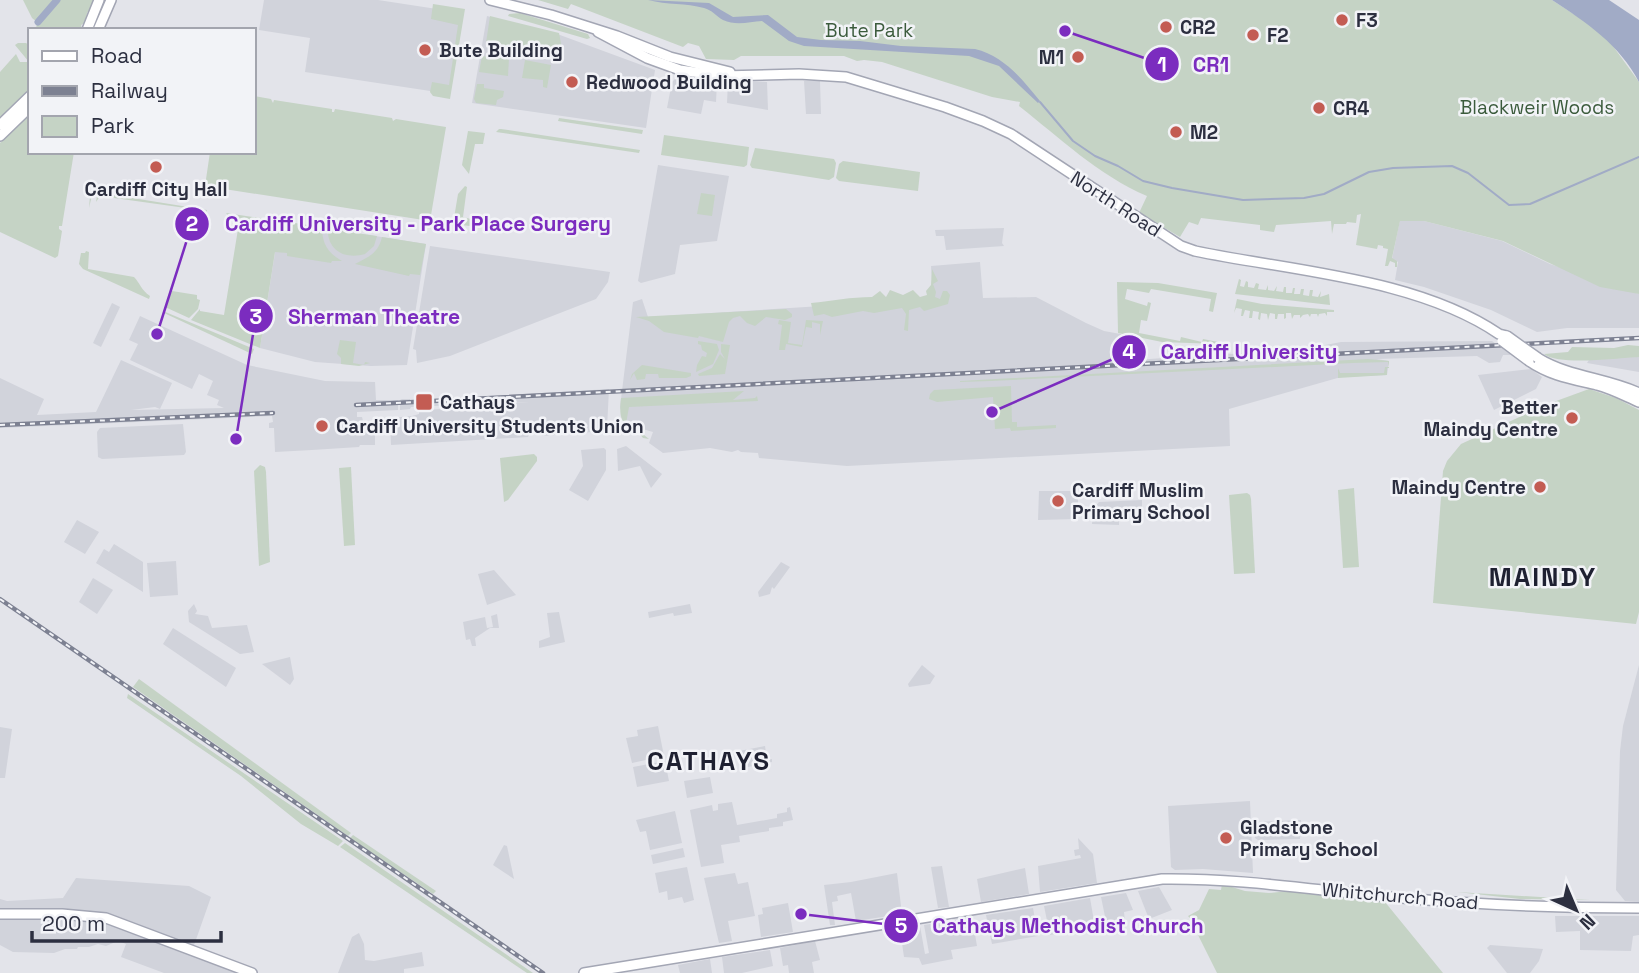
<svg xmlns="http://www.w3.org/2000/svg" width="1639" height="973" font-family="'Space Grotesk',sans-serif">
  <rect width="100%" height="100%" fill="#e3e4ea"/>
  <g fill="#d1d3db">
    <path d="M264,0H378L463,13L450,94L305,72L310,38L259,30Z"/>
    <path d="M487,16L560,35L655,70L646,128L472,103Z"/>
    <path d="M677,77L717,81L716,102L704,100L701,114L667,108L672,82Z"/>
    <path d="M728,81L767,82L768,110L727,103Z"/>
    <path d="M804,81H820L821,114H806Z"/>
    <path d="M658,165L729,176L717,241L680,245L675,274L641,283L638,281Z"/>
    <path d="M1400,220L1424,221L1502,241L1550,264L1639,294V328H1567L1537,332L1491,310L1424,287L1395,280L1398,262L1392,259Z"/>
    <path d="M280,221L426,244L407,365L371,366L315,362L260,348Z"/>
    <path d="M1004,228L1002,243L1004,246L946,250L944,236H936L935,230Z"/>
    <path d="M430,246L610,272L608,282L596,299L450,356L417,363L416,350L413,349Z"/>
    <path d="M980,262L983,298L1036,297L1086,323L1104,331L1126,335L1122,361L1219,354L1284,353L1341,342L1492,341L1511,355H1503L1500,362L1489,363L1477,356L1377,359L1389,361L1387,375L1341,377L1229,409L1230,446L847,466L759,458L758,453L741,452L738,450L732,452L710,448L663,453L649,443L653,432L625,424L620,407L633,302L642,299L648,317L933,299L931,266Z"/>
    <path d="M112,303L120,307L101,347L93,343Z"/>
    <path d="M140,316L247,365L325,381L375,382L376,400H398V410L357,412V417H362L364,425L375,423V445H360L359,447L312,450L275,452L274,428H269V423L273,422L272,416L0,428V378L44,399L37,415L96,412L121,360L172,383L160,409L155,407L131,410L224,408L217,405L219,400L207,395L213,381L199,374L192,389L130,360L138,344L129,340Z"/>
    <path d="M1639,354V372L1587,363L1591,357Z"/>
    <path d="M1531,369L1542,377L1536,389L1494,410L1478,375Z"/>
    <path d="M609,389L607,428L605,431L542,436L539,432L530,433L528,437L391,445L390,418L412,416L419,414V410L443,409L444,407L529,402L411,407L410,409L400,410V400L402,399H410V401Z"/>
    <path d="M183,424L186,452L184,455L102,459L98,457L97,432L100,428Z"/>
    <path d="M626,446L662,474L651,488L640,466L618,471L617,449Z"/>
    <path d="M604,448L606,450V470L588,501L569,490L583,466L581,450Z"/>
    <path d="M1039,491H1078V519L1038,520Z"/>
    <path d="M1142,500V518L1119,519V525L1092,524L1093,509L1099,502Z"/>
    <path d="M77,520L99,532L85,554L64,542Z"/>
    <path d="M114,544L143,562V592L96,563L104,549L109,552Z"/>
    <path d="M176,561L178,595L150,597L147,563Z"/>
    <path d="M781,562L790,567L774,589L772,587L770,594L759,597L758,592Z"/>
    <path d="M494,570L516,595L487,605L478,574Z"/>
    <path d="M93,578L113,590L97,614L79,602Z"/>
    <path d="M194,604L197,611L195,614L208,616L212,628L247,625L254,652L240,654L189,622L188,611Z"/>
    <path d="M690,604L692,613L674,616L673,613L649,618L648,612Z"/>
    <path d="M559,612L565,642L539,648V641L550,637L547,613Z"/>
    <path d="M497,614L499,628H490L475,638L476,646H472L470,639L466,640L463,622L485,617L487,628L493,627L491,616Z"/>
    <path d="M173,628L236,668L226,687L163,644Z"/>
    <path d="M290,657L294,679L290,685L262,664Z"/>
    <path d="M922,665L935,676L930,684L909,687L908,684Z"/>
    <path d="M1639,665V902L1625,901L1616,890L1620,751L1623,726Z"/>
    <path d="M658,726L664,756L632,763L626,738L638,736L637,730Z"/>
    <path d="M0,727L12,729L5,778H0Z"/>
    <path d="M765,746L767,760L772,759V762L743,768L739,751Z"/>
    <path d="M665,761L669,781L637,787L633,767Z"/>
    <path d="M710,777L713,793L687,798L684,781Z"/>
    <path d="M1250,801L1253,873L1203,869L1175,870L1171,867L1168,806Z"/>
    <path d="M732,802L737,825L777,818V814L787,812V808L790,807L793,820L783,822V826L769,828V831L739,836L740,842L721,845L724,863L701,867L690,810L712,805L713,811L718,810V804Z"/>
    <path d="M675,811L682,843L650,850L646,831L640,832L636,820Z"/>
    <path d="M1301,820L1300,839L1258,840L1255,838L1254,822Z"/>
    <path d="M1078,838L1093,854L1097,883L1040,892L1038,866L1081,858L1080,855L1075,856L1074,850L1079,849Z"/>
    <path d="M504,845L507,846L514,879L493,865Z"/>
    <path d="M683,848L685,857L653,864L651,855Z"/>
    <path d="M942,866L949,907L938,908L931,867Z"/>
    <path d="M687,867L694,900L684,903L682,897L668,900L667,891L659,893L655,873Z"/>
    <path d="M1025,868L1029,894L981,902L977,879Z"/>
    <path d="M735,873L738,884L748,882L755,916L728,921L732,941L719,943L704,878Z"/>
    <path d="M897,873L902,914L856,921L851,893L837,896L838,901L832,902L835,925H830L824,885L851,882Z"/>
    <path d="M76,878L189,886L211,897L192,951L248,973H164L121,957L126,944L118,941L106,946L98,944L89,947H78L77,949H65L54,953L13,952L0,945V899L7,901L63,898Z"/>
    <path d="M1159,887L1172,910L1149,919L1138,891Z"/>
    <path d="M1126,893L1133,910L1124,912L1125,922L1107,926L1101,897Z"/>
    <path d="M1090,898L1095,927L1050,935L1044,906Z"/>
    <path d="M788,903L793,932L761,937L758,915L763,914L762,908Z"/>
    <path d="M1033,908L1038,936L992,944L986,915Z"/>
    <path d="M1555,916H1639V935L1633,936L1631,951L1580,950V931L1556,932Z"/>
    <path d="M972,917L977,946L951,950L953,959L922,965L919,958L904,957L900,929L920,926L925,954L929,953L924,925Z"/>
    <path d="M359,933L364,944L365,960L374,961L422,952L424,966L404,969V973H338L352,937Z"/>
    <path d="M815,941L820,960L812,962L814,973H789L788,965L783,966L780,948Z"/>
    <path d="M1490,945L1531,948L1543,949L1539,961L1530,973H1507L1487,948Z"/>
    <path d="M770,950L773,966L742,973H724L722,957Z"/>
    <path d="M710,959L712,973H680L678,965Z"/>
  </g>
  <g fill="#c5d3c5">
    <path d="M23,0H96L87,13L86,22L81,25L82,30H36L37,22L32,18Z"/>
    <path d="M538,0H1552L1595,28L1610,42L1639,82V294L1600,287L1503,241L1424,221H1400L1392,258L1397,261V267H1395V263L1390,261L1388,266H1385L1388,249L1383,248V246L1378,245L1377,249L1356,245L1361,214L1357,215L1356,223L1347,222L1346,224H1334L1332,234L1331,221L1276,225L1274,232L1260,230V225L1201,218L1198,225L1189,222L1180,237L1139,213L1147,196C1098,175 1060,138 1019,106L1020,102L992,97L882,62L864,60L857,61L844,56H741L734,60L706,59L699,46L688,43L683,47L571,4L568,9Z"/>
    <path d="M433,4L465,9L450,99L433,96L430,92L432,82L449,85L458,25L431,19Z"/>
    <path d="M520,13L588,34L590,38L587,39L508,16L509,14Z"/>
    <path d="M490,16L559,33L562,48L556,54L486,43Z"/>
    <path d="M18,43H26L30,46V92L0,123V72L16,54L20,62H29L15,45Z"/>
    <path d="M482,56L509,58L508,76L479,72Z"/>
    <path d="M525,60L551,65L547,88L543,87V80L522,78Z"/>
    <path d="M477,84H484V88L504,91L503,97L497,100L496,105L476,103L474,99Z"/>
    <path d="M254,96L271,99L273,103L274,100L332,109V112H334L335,109L392,118L393,121L396,119L446,127L430,221L205,186L210,152H254Z"/>
    <path d="M30,113V152H74L62,226H59V229L62,231L58,256L55,258L0,232V143Z"/>
    <path d="M559,118L643,130L642,134L558,121Z"/>
    <path d="M499,129H501L640,150L639,153L496,132Z"/>
    <path d="M468,131L485,133L483,144H475L469,174L462,165Z"/>
    <path d="M664,135L749,147L747,165L744,167L661,155Z"/>
    <path d="M755,148L834,159L836,163L834,177L829,180L752,168L750,165Z"/>
    <path d="M843,161L920,172L918,191L839,181L836,178L839,164Z"/>
    <path d="M465,186L467,187L463,217L471,219L470,226L453,224L458,194Z"/>
    <path d="M95,192L207,210L205,219V213L200,210L100,196L96,202L97,196L92,195L89,208L90,196Z"/>
    <path d="M701,193L715,195L712,216L697,214Z"/>
    <path d="M226,213L322,227C322,244 328,253 342,261H332L331,263L287,256V253L275,252L260,348L191,320L200,309V311L224,315L239,223L232,220Z"/>
    <path d="M328,229L377,236L374,246L365,254C345,260 327,250 328,229Z"/>
    <path d="M382,237L426,244L420,275L410,274L409,276L355,264C368,257 378,254 382,237Z"/>
    <path d="M86,251L89,252L88,269L134,277C140,283 141,290 150,296L149,299L83,269L79,264L81,253H85Z"/>
    <path d="M932,269L938,281L933,284L936,292L935,297L940,299L943,291H947L950,295L948,304L924,311L920,307L909,310L908,331L904,330L906,314L902,308L874,313L863,311L832,317L824,314L814,316L811,303C832,301 851,297 872,297L880,291L886,297L890,290L903,295L913,290L920,297L927,295L926,291L931,285Z"/>
    <path d="M1239,279L1241,280L1240,286L1244,287L1246,281L1248,282V287L1254,288L1256,283L1259,284L1258,289L1266,290L1268,285V290L1274,291L1277,286L1276,291L1283,292L1284,287H1286V293H1292L1293,288H1295L1294,294H1300L1301,289H1304L1303,295L1309,296L1310,290H1313L1312,296L1318,297L1321,291L1320,297L1329,294L1330,305L1235,294Z"/>
    <path d="M1117,282L1158,283L1217,293L1213,312L1209,311L1211,299L1151,289L1149,293L1127,289L1125,299L1147,306L1148,302L1151,303L1147,321L1141,320L1139,333L1180,341L1181,337L1202,342L1203,339L1218,342V344L1162,342L1118,333Z"/>
    <path d="M172,291L197,295V299L200,300L198,309L189,318L165,307Z"/>
    <path d="M1237,299L1262,304L1334,310V312H1327V316L1325,313L1319,314L1318,317L1317,314H1311L1310,317L1308,314L1303,315L1300,318V315H1294L1292,319L1291,313H1286V318L1284,319V314H1278L1277,319H1275V314L1270,313L1268,320L1267,314L1261,313L1260,320L1258,319L1259,312L1253,311L1252,318H1249L1250,311L1245,310L1243,316H1241L1242,309L1236,308L1234,313Z"/>
    <path d="M786,309L792,314V317L785,320L766,317L755,326L747,323L740,316L733,318L729,322L723,342L699,336L698,338L664,332L649,321L636,317Z"/>
    <path d="M163,311L254,349L252,354L164,313Z"/>
    <path d="M779,320L791,322L788,343L802,345L806,320L823,321L820,335V324L812,322V328L806,327L802,347L786,344L785,350H779L782,325L778,324Z"/>
    <path d="M340,340L356,342L353,363L364,365L365,362L370,363L359,366L341,364V358L337,354Z"/>
    <path d="M698,341L717,344L719,350L713,364L696,372L697,365L702,356L706,357L707,353L702,350L701,345L698,344Z"/>
    <path d="M721,344L730,345L725,374L699,376L698,374L712,368L720,354L725,359L721,352Z"/>
    <path d="M1628,345L1639,346V357C1618,358 1559,366 1544,354L1568,352L1572,347L1614,348Z"/>
    <path d="M1368,359L1389,361V368H1387V375L1338,378V368L1340,373H1384L1385,367H1389L1388,362L1353,363L991,381L960,382V381Z"/>
    <path d="M642,365L691,373V376L686,378H659L658,374H646L645,379L637,380L634,373L630,380L632,374Z"/>
    <path d="M1011,386L1012,422H1017V427L1056,425V428L1011,431L1010,428L995,429L993,397L937,402L929,399L930,394L934,390Z"/>
    <path d="M1589,389L1616,398L1639,410V612L1636,624L1433,603L1443,471L1447,461L1461,444L1548,404Z"/>
    <path d="M744,391L733,400L755,398L757,396L758,401L629,407L626,424L645,430L644,435L649,439L643,438C631,419 617,433 621,398Z"/>
    <path d="M534,454L537,457V461L508,500L504,502L500,458Z"/>
    <path d="M260,465L265,467L266,472L270,562L259,566L254,471Z"/>
    <path d="M351,467L355,545L344,546L339,468Z"/>
    <path d="M1354,488L1359,567L1343,568L1338,490Z"/>
    <path d="M1247,493L1250,495L1251,499L1255,573L1234,574L1229,495Z"/>
    <path d="M139,679L351,833L348,836L133,687Z"/>
    <path d="M128,694L343,841L338,846L301,824L241,776L127,698Z"/>
    <path d="M353,835L436,891L433,894L350,838Z"/>
    <path d="M345,843L533,973H527L340,847Z"/>
    <path d="M1222,884L1245,891L1269,893L1288,891L1385,902L1443,973H1217L1198,935L1200,930L1188,916L1199,910L1209,889L1221,890Z"/>
    <path d="M1457,892L1590,900L1520,899Z"/>
  </g>
  <g fill="#a1abc6">
    <path d="M648,0L709,3L733,17L768,15L797,37L821,40L860,41L901,46L975,49C1004,56 1022,79 1040,101L1038,103L999,66L969,56L804,46L789,41L762,21C749,22 736,26 723,20C716,16 712,10 704,8C686,3 667,5 648,0Z"/>
    <path d="M1552,0H1609L1639,20V82C1619,44 1587,23 1552,0Z"/>
  </g>
  <g fill="none" stroke-linecap="round" stroke-linejoin="round">
    <path stroke="#a1abc6" stroke-width="2" d="M1040,102L1073,141L1095,156L1118,166L1143,181L1172,188L1243,200L1304,198L1324,194L1369,172L1393,168L1452,166L1468,173L1509,205L1530,204L1639,157"/>
    <path stroke="#a1abc6" stroke-width="7" d="M38,22L57,0"/>
    <defs>
      <g id="major">
        <path d="M490,0L551,15L617,36L670,57L730,72"/>
        <path d="M87,30L99,0"/>
        <path d="M98,30L111,0"/>
        <path d="M598,32L647,58L680,70L721,76L799,74L846,77L945,107L983,121L1011,134L1181,246L1195,251C1291,271 1417,278 1499,334L1507,336"/>
        <path d="M0,125L30,96"/>
        <path d="M0,136L30,107"/>
        <path d="M1538,358C1569,377 1607,378 1639,393"/>
        <path d="M1529,361C1551,376 1572,379 1597,385C1612,389 1625,396 1639,402"/>
        <path d="M0,914H62L106,918L252,973"/>
        <path d="M584,973L1162,879C1235,878 1307,889 1379,896C1465,904 1552,908 1639,908"/>
      </g>
    </defs>
    <use href="#major" stroke="#a3a6b4" stroke-width="12"/>
    <use href="#major" stroke="#fff" stroke-width="9"/>
    <defs>
      <g id="rail">
        <path d="M356,405L1639,338"/>
        <path d="M0,425L273,413"/>
        <path d="M0,599L543,973"/>
      </g>
    </defs>
    <use href="#rail" stroke="#7d8192" stroke-width="4.5"/>
    <use href="#rail" stroke="#f2f3f7" stroke-width="2" stroke-dasharray="5" stroke-linecap="butt"/>
    <defs>
      <g id="major-bridge">
        <path d="M1507,336L1538,358"/>
        <path d="M1502,341L1529,361"/>
      </g>
    </defs>
    <use href="#major-bridge" stroke="#a3a6b4" stroke-width="12" stroke-linecap="butt"/>
    <use href="#major-bridge" stroke="#fff" stroke-width="9"/>
  </g>
  <g fill="#c35c53" stroke="#f2f3f7" stroke-width="2.5">
    <circle cx="1342" cy="20" r="7"/>
    <circle cx="1166" cy="27" r="7"/>
    <circle cx="1253" cy="35" r="7"/>
    <circle cx="425" cy="50" r="7"/>
    <circle cx="1078" cy="57" r="7"/>
    <circle cx="572" cy="82" r="7"/>
    <circle cx="1319" cy="108" r="7"/>
    <circle cx="1176" cy="132" r="7"/>
    <circle cx="156" cy="167" r="7"/>
    <rect x="415" y="393" width="18" height="18" rx="3.5"/>
    <circle cx="1572" cy="418" r="7"/>
    <circle cx="322" cy="426" r="7"/>
    <circle cx="1540" cy="487" r="7"/>
    <circle cx="1058" cy="501" r="7"/>
    <circle cx="1226" cy="838" r="7"/>
  </g>
  <g text-anchor="middle" dominant-baseline="central" stroke-width="5" stroke-linejoin="round" paint-order="stroke">
    <g font-size="19" font-weight="bold" fill="#2c2f40" stroke="#f2f3f7" text-anchor="start">
      <text x="1356" y="20">F3</text>
      <text x="1180" y="27">CR2</text>
      <text x="1267" y="35">F2</text>
      <text x="439" y="50">Bute Building</text>
      <text x="1064" y="57" text-anchor="end">M1</text>
      <text x="586" y="82">Redwood Building</text>
      <text x="1333" y="108">CR4</text>
      <text x="1190" y="132">M2</text>
      <text x="156" y="189" text-anchor="middle">Cardiff City Hall</text>
      <text x="440" y="402">Cathays</text>
      <text x="1558" y="407" text-anchor="end">Better<tspan x="1558" dy="22">Maindy Centre</tspan></text>
      <text x="336" y="426">Cardiff University Students Union</text>
      <text x="1526" y="487" text-anchor="end">Maindy Centre</text>
      <text x="1072" y="490">Cardiff Muslim<tspan x="1072" dy="22">Primary School</tspan></text>
      <text x="1240" y="827">Gladstone<tspan x="1240" dy="22">Primary School</tspan></text>
    </g>
    <g font-size="19" fill="#3b5b3c" stroke="#f2f3f7">
      <text x="869" y="30">Bute Park</text>
      <text x="1537" y="107">Blackweir Woods</text>
    </g>
    <g font-size="19" fill="#2c2f40" stroke="#f2f3f7">
      <text transform="translate(1116 204) rotate(33)">North Road</text>
      <text transform="translate(1400 896) rotate(5)">Whitchurch Road</text>
    </g>
    <g font-size="26" font-weight="bold" letter-spacing="2" fill="#1e2031" stroke="#f2f3f7">
      <text x="1543" y="577">MAINDY</text>
      <text x="709" y="761">CATHAYS</text>
    </g>
  </g>
  <path fill="none" stroke="#7b2cbf" stroke-width="2.5" d="M1065 31L1162 64M157 334L192 224M236 439L256 316M992 412L1129 352M801 914L901 926"/>
  <g fill="#7b2cbf" stroke="#f2f3f7" stroke-width="2.5">
    <circle cx="1065" cy="31" r="7"/>
    <circle cx="157" cy="334" r="7"/>
    <circle cx="236" cy="439" r="7"/>
    <circle cx="992" cy="412" r="7"/>
    <circle cx="801" cy="914" r="7"/>
    <circle cx="1162" cy="64" r="18"/>
    <circle cx="192" cy="224" r="18"/>
    <circle cx="256" cy="316" r="18"/>
    <circle cx="1129" cy="352" r="18"/>
    <circle cx="901" cy="926" r="18"/>
  </g>
  <g font-size="21" text-anchor="middle" font-weight="bold" fill="#fff">
    <text x="1162" y="72">1</text>
    <text x="192" y="231">2</text>
    <text x="256" y="324">3</text>
    <text x="1129" y="359">4</text>
    <text x="901" y="933">5</text>
  </g>
  <g font-size="21" text-anchor="middle" font-weight="bold" fill="#7b2cbf" stroke="#f2f3f7" stroke-width="5" stroke-linejoin="round" paint-order="stroke">
    <text x="1211" y="72">CR1</text>
    <text x="418" y="231">Cardiff University - Park Place Surgery</text>
    <text x="374" y="324">Sherman Theatre</text>
    <text x="1249" y="359">Cardiff University</text>
    <text x="1068" y="933">Cathays Methodist Church</text>
  </g>
  <rect x="28" y="28" width="228" height="126" fill="#f2f3f7" stroke="#a3a5ae" stroke-width="2"/>
  <rect x="42" y="51" width="35" height="10" fill="#ffffff" stroke="#a3a5ae" stroke-width="2"/>
  <text x="91" y="63" font-size="21" fill="#2c2f40">Road</text>
  <rect x="42" y="86" width="35" height="10" fill="#7d8192" stroke="#a3a5ae" stroke-width="2"/>
  <text x="91" y="98" font-size="21" fill="#2c2f40">Railway</text>
  <rect x="42" y="116" width="35" height="21" fill="#c5d3c5" stroke="#a3a5ae" stroke-width="2"/>
  <text x="91" y="133" font-size="21" fill="#2c2f40">Park</text>
  <g transform="translate(1576 910) rotate(136)" stroke="#f2f3f7" stroke-width="5" paint-order="stroke">
  <path d="M0-5L12 26L0 18L-12 26Z" fill="#2c2f40"/>
  <text y="-10" font-size="19" font-weight="bold" text-anchor="middle" fill="#2c2f40">N</text>
  </g>
  <path d="M32 931v10h189v-10" fill="none" stroke="#2c2f40" stroke-width="3.5"/>
  <text x="42" y="931" font-size="21" fill="#2c2f40" stroke="#f2f3f7" stroke-width="5" paint-order="stroke">200 m</text>
</svg>
